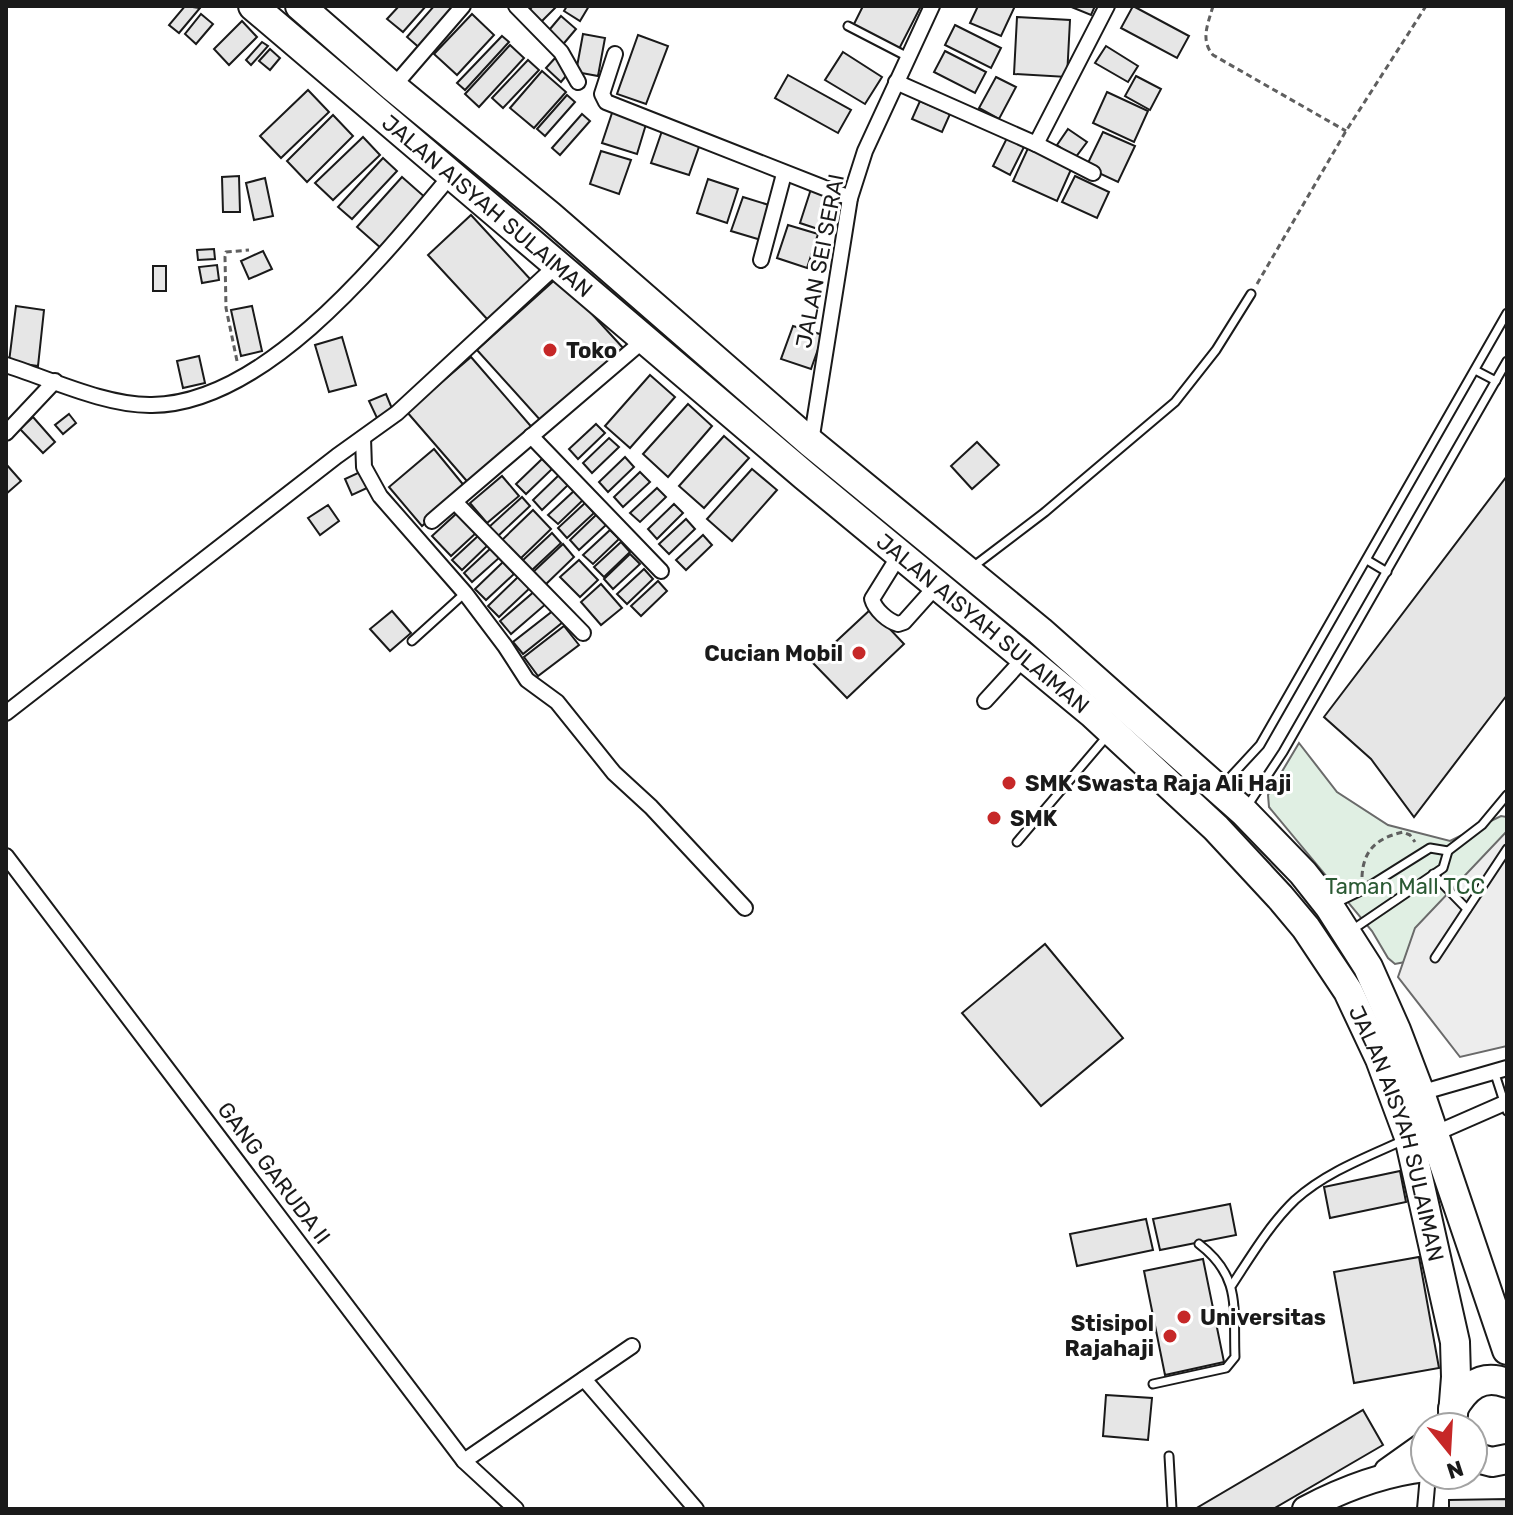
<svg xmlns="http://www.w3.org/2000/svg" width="1513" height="1515" font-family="Rubik,sans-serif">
  <rect width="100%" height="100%" fill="#fff"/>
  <path fill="#e0efe3" stroke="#6a6a6a" stroke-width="2" d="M1299,743L1337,792L1388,825L1450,841L1501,816L1507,817V841L1405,962L1395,964L1388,958L1372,931L1269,807L1268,795Z"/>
  <path fill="#ededed" stroke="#6a6a6a" stroke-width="2" d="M1507,831V1046L1460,1057L1398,977L1415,928Z"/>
  <g fill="#e6e6e6" stroke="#1a1a1a" stroke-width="2">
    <path d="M185,6L200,8L179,33L169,25Z"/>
    <path d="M399,6H426L403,32L387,19Z"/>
    <path d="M434,6H460L422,50L407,37Z"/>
    <path d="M533,6H557L539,24L527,12Z"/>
    <path d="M567,6H589L580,21L564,11Z"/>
    <path d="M863,6H921L899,49L853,26Z"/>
    <path d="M978,6H1015L1001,36L970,23Z"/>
    <path d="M1069,6H1095L1091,15Z"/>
    <path d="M1133,6L1189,36L1177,58L1121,28Z"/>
    <path d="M201,14L213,24L196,44L185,34Z"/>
    <path d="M472,14L494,35L457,75L434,54Z"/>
    <path d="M561,16L576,29L560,48L545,35Z"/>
    <path d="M1017,17L1070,20L1067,77L1014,74Z"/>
    <path d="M242,21L257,37L229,65L214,49Z"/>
    <path d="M955,25L1001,48L991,68L945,45Z"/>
    <path d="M583,34L605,38L598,76L576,72Z"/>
    <path d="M638,35L668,46L646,104L617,94Z"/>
    <path d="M502,36L509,42L465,90L457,83Z"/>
    <path d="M262,42L268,46L251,65L246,60Z"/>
    <path d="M510,45L524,58L479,107L465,94Z"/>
    <path d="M1106,46L1138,66L1128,82L1095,63Z"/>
    <path d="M270,49L280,58L270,70L259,61Z"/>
    <path d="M945,51L986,72L975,93L934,72Z"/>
    <path d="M843,52L882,77L865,104L825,80Z"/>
    <path d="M556,57L571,70L561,82L546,68Z"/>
    <path d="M528,60L539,70L503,108L492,98Z"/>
    <path d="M542,71L566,92L534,128L510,108Z"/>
    <path d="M788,75L851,110L838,133L775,98Z"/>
    <path d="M1136,76L1161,89L1150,110L1125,96Z"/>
    <path d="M996,77L1016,87L999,119L979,108Z"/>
    <path d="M308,90L329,112L281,158L260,136Z"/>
    <path d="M1107,92L1148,111L1134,142L1093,123Z"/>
    <path d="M567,95L575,102L545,136L537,129Z"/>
    <path d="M920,101L950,114L942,132L912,119Z"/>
    <path d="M613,110L647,121L637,154L602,143Z"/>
    <path d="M582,114L590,121L560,155L552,148Z"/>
    <path d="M333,115L353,136L307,182L287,161Z"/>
    <path d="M663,128L701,141L689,175L651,163Z"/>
    <path d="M1068,129L1087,142L1075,158L1057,145Z"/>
    <path d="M1103,132L1135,146L1118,182L1086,167Z"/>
    <path d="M363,137L380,155L333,200L315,183Z"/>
    <path d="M1007,138L1024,147L1010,175L993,166Z"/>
    <path d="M1029,146L1073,165L1057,201L1013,181Z"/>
    <path d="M601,151L631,160L619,194L590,184Z"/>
    <path d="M383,158L397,171L352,219L338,207Z"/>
    <path d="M239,176L240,212H223L222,177Z"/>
    <path d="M1075,176L1109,192L1097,218L1062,202Z"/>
    <path d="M402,177L427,199L382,249L357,227Z"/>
    <path d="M265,178L273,216L254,220L246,183Z"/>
    <path d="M708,179L738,189L727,223L697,213Z"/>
    <path d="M811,189L841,199L830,233L800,223Z"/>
    <path d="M743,197L772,206L761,240L731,231Z"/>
    <path d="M471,215L531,280L488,320L428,255Z"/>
    <path d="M788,225L818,234L807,268L777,258Z"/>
    <path d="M214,249L215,259L198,260L197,250Z"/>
    <path d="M263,251L272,269L249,279L241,261Z"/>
    <path d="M217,265L219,280L202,283L199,267Z"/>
    <rect x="153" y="266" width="13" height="25"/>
    <path d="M558,277L624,349L542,422L477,350Z"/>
    <path d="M16,306L44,310L38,366L9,362Z"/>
    <path d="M252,306L262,351L241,356L231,310Z"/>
    <path d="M793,326L823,335L811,369L781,359Z"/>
    <path d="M342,337L356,385L329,392L315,345Z"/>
    <path d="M199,356L205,383L183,388L177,361Z"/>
    <path d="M471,357L535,431L472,487L407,412Z"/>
    <path d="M650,375L675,397L630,448L605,426Z"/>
    <path d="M386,394L393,411L377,418L369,401Z"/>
    <path d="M688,404L712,426L668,477L643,454Z"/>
    <path d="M69,414L76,423L63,434L55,425Z"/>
    <path d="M33,417L55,442L43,453L20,429Z"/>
    <path d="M596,424L605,433L578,459L569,449Z"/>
    <path d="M724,436L749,458L704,508L679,486Z"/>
    <path d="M609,438L619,447L592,473L583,463Z"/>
    <path d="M977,442L999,465L972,489L951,466Z"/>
    <path d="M434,449L466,488L422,526L389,487Z"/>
    <path d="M625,457L634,467L608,492L599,482Z"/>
    <path d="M542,459L552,469L526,494L516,484Z"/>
    <path d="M6,464L21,481L6,494Z"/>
    <path d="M752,469L777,490L732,541L707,519Z"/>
    <path d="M360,472L367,488L352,495L345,479Z"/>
    <path d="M640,472L650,482L623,507L614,497Z"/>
    <path d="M559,475L568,485L542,510L533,500Z"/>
    <path d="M502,476L519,496L487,523L470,503Z"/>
    <path d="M1507,476V695L1414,817L1371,759L1324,717Z"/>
    <path d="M657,488L666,497L640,522L630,513Z"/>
    <path d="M575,490L584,499L558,524L548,515Z"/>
    <path d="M522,497L530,506L498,536L489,527Z"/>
    <path d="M585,503L594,513L567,538L558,528Z"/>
    <path d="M674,504L683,513L657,539L648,529Z"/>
    <path d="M328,505L339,521L320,535L308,518Z"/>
    <path d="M533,510L551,529L519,560L501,541Z"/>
    <path d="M457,513L476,533L451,556L432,536Z"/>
    <path d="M596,515L606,525L579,550L570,540Z"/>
    <path d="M686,519L695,529L669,554L659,544Z"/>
    <path d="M610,530L619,539L593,564L583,555Z"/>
    <path d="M552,533L561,543L531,571L522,561Z"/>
    <path d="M479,535L488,545L462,570L452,560Z"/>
    <path d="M703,535L712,545L686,570L676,560Z"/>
    <path d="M621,542L630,552L604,577L594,567Z"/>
    <path d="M563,544L574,557L543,587L531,574Z"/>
    <path d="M491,548L500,557L472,582L464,573Z"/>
    <path d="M630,554L640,564L613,589L604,579Z"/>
    <path d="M579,560L598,580L580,597L560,577Z"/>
    <path d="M503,562L514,574L486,600L475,589Z"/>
    <path d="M644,569L653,579L627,604L617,594Z"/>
    <path d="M520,575L531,587L499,617L488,606Z"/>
    <path d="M658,581L667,591L641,616L631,606Z"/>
    <path d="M601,584L622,608L601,625L581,602Z"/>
    <path d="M536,590L547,603L511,634L500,621Z"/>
    <path d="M871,609L904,644L847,698L813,663Z"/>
    <path d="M554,610L563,622L523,654L513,642Z"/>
    <path d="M392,611L411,633L390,651L370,629Z"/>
    <path d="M564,626L579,645L538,676L524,657Z"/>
    <path d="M1045,944L1123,1038L1041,1106L962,1013Z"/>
    <path d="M1400,1171L1406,1202L1330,1218L1324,1187Z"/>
    <path d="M1230,1204L1236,1235L1160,1250L1153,1219Z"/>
    <path d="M1146,1219L1153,1250L1077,1266L1070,1234Z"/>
    <path d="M1419,1257L1439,1368L1354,1383L1334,1272Z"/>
    <path d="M1203,1259L1224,1362L1165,1375L1144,1271Z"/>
    <path d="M1106,1395L1152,1398L1148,1440L1103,1436Z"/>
    <path d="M1363,1410L1383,1445L1273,1509H1195Z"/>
    <path d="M1507,1499V1509H1449V1500Z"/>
  </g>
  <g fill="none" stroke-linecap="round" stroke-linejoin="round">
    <defs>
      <g id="lane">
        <path d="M848,26L908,57"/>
        <path d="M1475,370L1496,381"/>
        <path d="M1367,560L1387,572"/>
        <path d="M974,566L1045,512L1175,402L1216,350L1251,294"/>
        <path d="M412,641L465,593"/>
        <path d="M1223,785L1260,745L1507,313"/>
        <path d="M1248,805L1283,752L1507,361"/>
        <path d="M1017,842L1108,735"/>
        <path d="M1433,874L1467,909"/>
        <path d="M1334,904L1363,890L1430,848L1448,851"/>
        <path d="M1352,930L1443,868L1448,851L1482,825L1507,795"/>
        <path d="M1435,958L1507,849"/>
        <path d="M1494,1071L1507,1111"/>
        <path d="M1232,1285C1251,1256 1270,1224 1295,1200C1326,1172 1367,1157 1404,1140"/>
        <path d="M1153,1384L1226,1368L1235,1357C1233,1308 1242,1277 1199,1244"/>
        <path d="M1169,1456L1172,1509"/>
      </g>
      <g id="street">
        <path d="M516,6L561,52L578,82"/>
        <path d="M615,54L602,94L606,102L850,198"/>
        <path d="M896,82L1036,144L1107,6"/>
        <path d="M393,87L463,6"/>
        <path d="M1036,144L1093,173"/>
        <path d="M761,260L784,174"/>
        <path d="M6,365C50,379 106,406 152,405C267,404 384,255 452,174"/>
        <path d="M6,433L55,381"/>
        <path d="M531,436L661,571"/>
        <path d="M363,438L364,467L380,496L465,593L505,646L527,680L557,702L614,773L651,807L745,908"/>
        <path d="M811,442L850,198L865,151L932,6"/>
        <path d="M455,502L583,633"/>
        <path d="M432,521L644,340"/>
        <path d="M900,554L872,599C875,610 888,621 898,624L904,622L938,584"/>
        <path d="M985,701L1026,656"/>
        <path d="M6,713L337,456L397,413L558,264"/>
        <path d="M6,856L464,1461L516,1509"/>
        <path d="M1420,1093L1507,1068"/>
        <path d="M1434,1134L1507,1102"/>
        <path d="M584,1379L696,1509"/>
        <path d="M464,1461L632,1346"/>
        <path d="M1425,1509L1428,1475"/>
      </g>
      <g id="primary">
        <path d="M1387,1471L1425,1444"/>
        <path d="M1305,1509C1343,1489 1381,1474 1425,1469"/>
      </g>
      <g id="highway">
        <path id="s1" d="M253,6L805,476L1093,714L1216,828L1280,897L1306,928L1348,991L1380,1059L1409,1137L1455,1342L1456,1377L1452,1427"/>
        <path d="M300,6L393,87L549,215L811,443L1040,631L1244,812L1303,873L1329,906L1368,967L1396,1030L1420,1093L1507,1350"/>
        <path d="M1453,1409C1465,1388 1481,1373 1507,1383"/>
        <path d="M1473,1457L1492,1462L1507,1459"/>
      </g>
    </defs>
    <use href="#lane" stroke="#1a1a1a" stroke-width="11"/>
    <use href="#street" stroke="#1a1a1a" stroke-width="18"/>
    <use href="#primary" stroke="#1a1a1a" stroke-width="28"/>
    <use href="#highway" stroke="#1a1a1a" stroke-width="32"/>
    <g stroke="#5f5f5f" stroke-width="3" stroke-dasharray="6 4" stroke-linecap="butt">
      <path d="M1213,6C1208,24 1200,40 1213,55L1346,131"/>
      <path d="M1257,284L1346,131L1426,6"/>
      <path d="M237,361L226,308L225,257L226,252L249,250"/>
      <path d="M1362,877C1363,850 1377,838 1403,832L1410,835L1415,842"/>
    </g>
    <use href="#lane" stroke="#fff" stroke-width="7"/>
    <use href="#street" stroke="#fff" stroke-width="14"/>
    <use href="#primary" stroke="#fff" stroke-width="24"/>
    <use href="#highway" stroke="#fff" stroke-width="28"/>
  </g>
  <g fill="#c62828" stroke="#fff" stroke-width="3">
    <circle cx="550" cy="350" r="8"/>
    <circle cx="859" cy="653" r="8"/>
    <circle cx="1009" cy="783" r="8"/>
    <circle cx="994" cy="818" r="8"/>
    <circle cx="1184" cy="1317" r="8"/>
    <circle cx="1170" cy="1336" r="8"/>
  </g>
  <g text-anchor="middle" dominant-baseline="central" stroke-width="6" stroke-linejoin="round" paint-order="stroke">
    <g font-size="22" fill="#1a1a1a" stroke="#fff">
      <text stroke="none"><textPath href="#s1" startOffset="308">JALAN AISYAH SULAIMAN</textPath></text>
      <text transform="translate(820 261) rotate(-79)">JALAN SEI SERAI</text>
      <text stroke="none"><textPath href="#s1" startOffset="956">JALAN AISYAH SULAIMAN</textPath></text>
      <text stroke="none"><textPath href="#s1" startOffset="1628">JALAN AISYAH SULAIMAN</textPath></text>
      <text transform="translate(274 1173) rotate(53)">GANG GARUDA II</text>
    </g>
    <g font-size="22" font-weight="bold" fill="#1a1a1a" stroke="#fff" text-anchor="start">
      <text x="566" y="350">Toko</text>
      <text x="843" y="653" text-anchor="end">Cucian Mobil</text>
      <text x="1025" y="783">SMK Swasta Raja Ali Haji</text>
      <text x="1010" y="818">SMK</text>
      <text x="1200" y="1317">Universitas</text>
      <text x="1154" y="1323" text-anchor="end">Stisipol<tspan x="1154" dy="25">Rajahaji</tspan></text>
    </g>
    <g font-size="22" fill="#2b5a34" stroke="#fff">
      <text x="1405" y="886">Taman Mall TCC</text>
    </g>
  </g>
  <rect width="1513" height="1515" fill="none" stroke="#1a1a1a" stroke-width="16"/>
  <g transform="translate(1449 1451) rotate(162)"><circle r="38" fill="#ffffff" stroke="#a3a3a3" stroke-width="2"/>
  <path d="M0-6L14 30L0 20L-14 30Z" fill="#c62828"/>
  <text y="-12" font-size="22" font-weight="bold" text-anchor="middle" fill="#1a1a1a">N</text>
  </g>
</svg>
